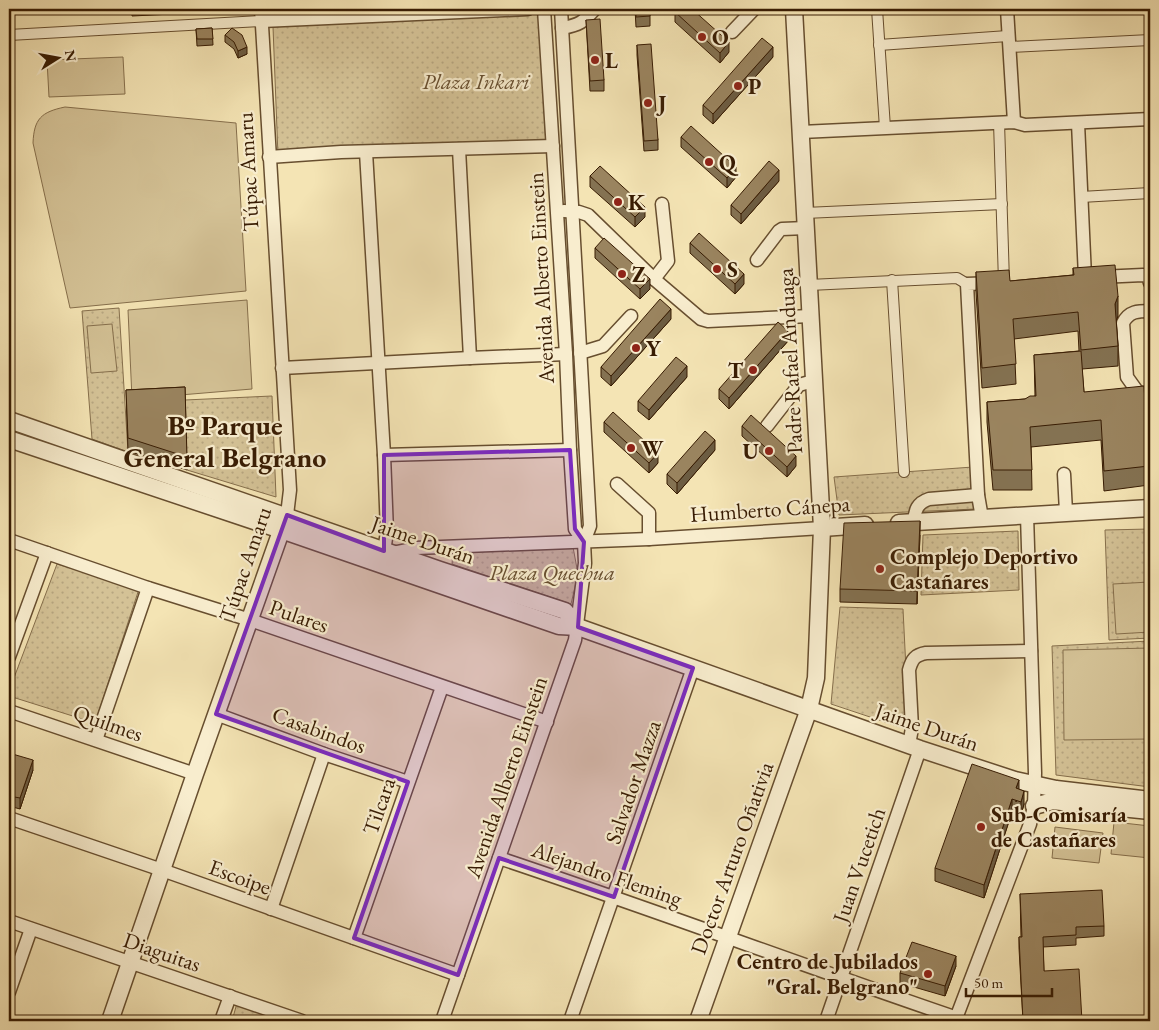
<svg xmlns="http://www.w3.org/2000/svg" width="1159" height="1030" font-family="'EB Garamond',serif">
  <defs>
    <pattern id="grass-dots" width="8" height="8" patternUnits="userSpaceOnUse" patternTransform="scale(1.25)"><rect width="8" height="8" fill="#d4c296"/><path d="M2 2h.1M6 6h.1" fill="none" stroke="#b7a680" stroke-width="1.8" stroke-linecap="round"/></pattern>
  </defs>
  <rect width="100%" height="100%" fill="#f4e4b4"/>
  <filter id="stains"><feTurbulence type="fractalNoise" baseFrequency=".004" numOctaves="4"/><feColorMatrix values="0 0 0 0 .2 0 0 0 0 .09 0 0 0 0 .02 0 0 0 .5 -.17"/></filter>
  <radialGradient id="worn" r=".72"><stop offset=".6" stop-color="#630" stop-opacity="0"/><stop offset="1" stop-color="#630" stop-opacity=".3"/></radialGradient>
  <g fill="url(#grass-dots)" stroke="#866f4c">
    <path d="M539,11L546,146L278,156L273,27Z"/>
    <path d="M119,308L128,452L92,439L82,311Z"/>
    <path d="M272,396L276,497L187,470L185,400Z"/>
    <path d="M973,467L975,509L839,515L834,477Z"/>
    <path d="M1150,529V638L1109,640L1105,530Z"/>
    <path d="M1018,531L1019,590L921,595L923,535Z"/>
    <path d="M573,547L578,574L571,604L452,564L453,552Z"/>
    <path d="M57,564L139,589L95,723L9,696V691Z"/>
    <path d="M840,607L903,609L909,730L831,704Z"/>
    <path d="M1150,641V787L1056,775L1052,646Z"/>
    <path d="M237,1003L294,1021H232Z"/>
  </g>
  <g fill="#d4c296" stroke="#866f4c">
    <path d="M24,9H69L70,10L24,13Z"/>
    <path d="M123,57L125,94L49,97L47,60Z"/>
    <path d="M65,107L236,123L246,291L70,308L33,143C34,119 41,112 65,107Z"/>
    <path d="M247,300L252,389L132,399L128,310Z"/>
    <path d="M112,324L117,371L91,373L87,326Z"/>
    <path d="M1150,582V632L1116,634L1113,584Z"/>
    <path d="M1150,648V739L1064,740L1063,650Z"/>
    <path d="M1114,822L1150,826V858L1111,854Z"/>
    <path d="M1055,827L1103,833L1099,863L1052,858Z"/>
  </g>
  <g fill="none" stroke-linecap="round" stroke-linejoin="round">
    <defs>
      <g id="pedestrian">
        <path d="M877,9L885,128"/>
        <path d="M9,35L262,21"/>
        <path d="M879,45L1008,36"/>
        <path d="M1009,47L1150,40"/>
        <path d="M999,122L1004,282"/>
        <path d="M1081,197L1150,193"/>
        <path d="M805,213L1002,204"/>
        <path d="M892,280L904,472"/>
        <path d="M809,285L957,278L967,284"/>
      </g>
      <g id="minor">
        <path d="M261,9L290,490L287,515"/>
        <path d="M561,9L590,526L584,542"/>
        <path d="M1007,9L1014,122"/>
        <path d="M262,21L528,9"/>
        <path d="M562,28C580,25 583,22 595,9"/>
        <path d="M732,32L754,9"/>
        <path d="M1078,123L1085,277"/>
        <path d="M801,132L1014,122L1025,125L1150,119"/>
        <path d="M459,149L470,358"/>
        <path d="M366,152L384,455L387,532L384,551"/>
        <path d="M269,157L341,152L553,146"/>
        <path d="M564,211L579,212L588,215L654,279L701,319L708,321L810,316"/>
        <path d="M757,260L779,231L782,229L806,228"/>
        <path d="M1100,277L1143,275L1148,276L1150,283"/>
        <path d="M654,279L668,261L662,204"/>
        <path d="M1150,311C1138,311 1129,311 1123,323L1127,377L1137,391L1150,397"/>
        <path d="M580,353L603,346L631,316"/>
        <path d="M282,368L470,358L566,354"/>
        <path d="M767,426L799,385L813,381"/>
        <path d="M384,455L570,450"/>
        <path d="M1064,474L1066,512"/>
        <path d="M617,484L649,513V539"/>
        <path d="M982,518L978,495L967,284L993,283"/>
        <path d="M914,522C915,510 917,503 929,499L978,495"/>
        <path d="M9,540L148,588L250,620L547,722"/>
        <path d="M392,553L416,548L649,539L822,528"/>
        <path d="M9,657L47,553"/>
        <path d="M9,711L195,774"/>
        <path d="M216,714L324,754L408,782"/>
        <path d="M96,740L148,588"/>
        <path d="M909,745L912,728L909,670C912,659 915,655 926,653L1031,651"/>
        <path d="M9,818L162,870L458,975"/>
        <path d="M499,858C652,909 804,966 957,1018"/>
        <path d="M271,909L324,754"/>
        <path d="M9,921L302,1021"/>
        <path d="M354,938L442,687"/>
        <path d="M9,992L31,929"/>
        <path d="M221,1021L230,996"/>
        <path d="M442,1021L575,640L585,563L584,542L575,529L570,450L566,354L544,9"/>
        <path d="M570,1021L693,668"/>
        <path d="M826,1021L920,749"/>
        <path d="M955,1021L1030,824L1034,806L1035,773L1027,515"/>
      </g>
      <g id="tertiary">
        <path d="M9,420L440,570L565,611L578,627"/>
        <path d="M9,439L281,530L559,626L578,627L920,749L1015,780L1056,789L1150,800"/>
        <path d="M899,523L1150,508"/>
        <path d="M822,528L865,525"/>
        <path d="M1034,806L1053,801L1062,802L1150,811"/>
        <path d="M110,1021L195,774L285,520"/>
        <path d="M698,1021L809,709L816,678L822,528L794,9"/>
      </g>
    </defs>
    <use href="#pedestrian" stroke="#674e2f" stroke-width="12"/>
    <use href="#minor" stroke="#674e2f" stroke-width="15"/>
    <use href="#tertiary" stroke="#674e2f" stroke-width="19"/>
    <use href="#pedestrian" stroke="#f8edce" stroke-width="10"/>
    <use href="#minor" stroke="#f8edce" stroke-width="12"/>
    <use href="#tertiary" stroke="#f8edce" stroke-width="16"/>
  </g>
  <g fill="#847252" stroke="#381c03">
    <path d="M132,9H253V10L132,16Z"/>
    <path d="M635,9H650V26L636,27Z"/>
    <path d="M675,12L729,52L720,63L675,22Z"/>
    <path d="M586,20L604,80V91H590Z"/>
    <path d="M212,28L213,45L197,46L196,29Z"/>
    <path d="M232,28L247,54L238,58L234,49L225,42V35Z"/>
    <path d="M637,45L658,140V150L644,151L637,55Z"/>
    <path d="M773,57L713,124L703,115V105Z"/>
    <path d="M681,137L736,177L727,188L681,147Z"/>
    <path d="M590,176L645,217L635,227L590,187Z"/>
    <path d="M779,181L741,224L731,215V205Z"/>
    <path d="M690,243L744,284L735,294L690,253Z"/>
    <path d="M595,248L650,289L640,299L595,258Z"/>
    <path d="M1073,268L1118,316L1116,320L1118,346V366L1082,369L1084,392L1149,466V485L1104,491L1101,440L1031,447L1032,490H993L987,422V402L1025,399L1035,396L1034,355L1079,351L1078,331L1014,339L1016,384L982,388L976,292V272L1010,281L1073,275Z"/>
    <path d="M671,319L611,386L601,377V367Z"/>
    <path d="M788,341L729,409L719,399V389Z"/>
    <path d="M687,377L649,420L638,411V401Z"/>
    <path d="M185,387L187,470L128,451L126,390Z"/>
    <path d="M604,422L658,463L649,473L604,432Z"/>
    <path d="M742,426L796,466L787,477L742,436Z"/>
    <path d="M715,450L677,494L667,484V474Z"/>
    <path d="M920,535L917,604L840,602V589Z"/>
    <path d="M9,753L33,770L20,809L9,806Z"/>
    <path d="M1019,789L1024,804L1021,815L1012,812L984,898L935,881V868Z"/>
    <path d="M1020,894L1104,926V936L1076,938V945L1043,947L1044,971L1082,1021H1023L1019,948V937H1021Z"/>
    <path d="M956,966L945,996L900,983V973Z"/>
  </g>
  <g fill="#6c5c42" stroke="#381c03">
    <path d="M729,42V52L720,63V53Z"/>
    <path d="M247,47V54L238,58V51Z"/>
    <path d="M773,47V57L713,124V114Z"/>
    <path d="M736,167V177L727,188V178Z"/>
    <path d="M779,170V181L741,224V214Z"/>
    <path d="M645,207V217L635,227V217Z"/>
    <path d="M744,274V284L735,294V284Z"/>
    <path d="M650,279V289L640,299V289Z"/>
    <path d="M1118,296V316L1115,324V304Z"/>
    <path d="M671,309V319L611,386V376Z"/>
    <path d="M788,331V341L729,409V398Z"/>
    <path d="M687,366V377L649,420V410Z"/>
    <path d="M715,440V450L677,494V483Z"/>
    <path d="M658,453V463L649,473V463Z"/>
    <path d="M796,456V466L787,477V467Z"/>
    <path d="M920,521V535L917,604V591Z"/>
    <path d="M33,760V770L20,809V798Z"/>
    <path d="M1019,780V793L1016,802V788Z"/>
    <path d="M1024,791V804L1021,815V802Z"/>
    <path d="M1012,799V812L984,898V885Z"/>
    <path d="M956,956V966L945,996V986Z"/>
  </g>
  <g fill="#9a845f" stroke="#381c03">
    <path d="M636,9H650V16L636,17Z"/>
    <path d="M677,9H692L729,42L720,53L675,12Z"/>
    <path d="M600,19L604,80L590,81L586,20Z"/>
    <path d="M212,28L213,39H197L196,29Z"/>
    <path d="M232,28L242,35L247,47L238,51L234,42L225,35Z"/>
    <path d="M762,38L773,47L713,114L703,105Z"/>
    <path d="M651,44L658,140L644,141L637,45Z"/>
    <path d="M691,126L736,167L727,178L681,137Z"/>
    <path d="M769,161L779,170L741,214L731,205Z"/>
    <path d="M600,166L645,207L635,217L590,176Z"/>
    <path d="M699,233L744,274L735,284L690,243Z"/>
    <path d="M604,238L650,279L640,289L595,248Z"/>
    <path d="M1115,265L1118,296L1115,304L1118,346L1081,350L1078,312L1013,319L1016,364L982,368L976,272L1009,270L1010,281L1074,275L1073,268Z"/>
    <path d="M660,299L671,309L611,376L601,367Z"/>
    <path d="M778,322L788,331L729,398L719,389Z"/>
    <path d="M1081,351L1084,392L1144,386L1149,466L1104,471L1101,420L1030,427L1032,470H993L987,402L1025,399L1030,396H1036L1034,355Z"/>
    <path d="M676,357L687,366L649,410L638,401Z"/>
    <path d="M185,387L187,457L128,438L126,390Z"/>
    <path d="M613,412L658,453L649,463L604,422Z"/>
    <path d="M751,415L796,456L787,467L742,426Z"/>
    <path d="M705,431L715,440L677,483L667,474Z"/>
    <path d="M920,521L917,591L840,589L844,523Z"/>
    <path d="M9,753L33,760L20,798L9,796Z"/>
    <path d="M972,764L1019,780L1016,788L1024,791L1021,802L1012,799L984,885L935,868Z"/>
    <path d="M1102,890L1104,926L1076,927V935L1043,937L1044,971L1079,969L1082,1021H1023L1019,937H1022L1020,894Z"/>
    <path d="M912,942L956,956L945,986L900,973Z"/>
    <path d="M1129,1019V1021H1111Z"/>
  </g>
  <path fill="#7b2cbf" fill-opacity="0.2" stroke="#7b2cbf" stroke-width="4" stroke-linejoin="round" d="M570,450L575,529L584,542L578,627L693,668L614,897L499,858L458,975L354,938L408,782L216,714L287,515L384,551V455Z"/>
  <g fill="#8f2418" stroke="#f8edce" stroke-width="2">
    <circle cx="702" cy="37" r="5"/>
    <circle cx="595" cy="60" r="5"/>
    <circle cx="738" cy="86" r="5"/>
    <circle cx="648" cy="103" r="5"/>
    <circle cx="709" cy="162" r="5"/>
    <circle cx="618" cy="202" r="5"/>
    <circle cx="717" cy="269" r="5"/>
    <circle cx="622" cy="274" r="5"/>
    <circle cx="636" cy="348" r="5"/>
    <circle cx="753" cy="370" r="5"/>
    <circle cx="631" cy="448" r="5"/>
    <circle cx="769" cy="451" r="5"/>
    <circle cx="880" cy="569" r="5"/>
    <circle cx="981" cy="827" r="5"/>
    <circle cx="928" cy="974" r="5"/>
  </g>
  <g text-anchor="middle" dominant-baseline="central" stroke-width="4.5" stroke-linejoin="round" paint-order="stroke">
    <g font-size="22" font-weight="bold" fill="#381c03" stroke="#f8edce" text-anchor="start">
      <text x="712" y="37">O</text>
      <text x="605" y="60">L</text>
      <text x="748" y="86">P</text>
      <text x="658" y="103">J</text>
      <text x="719" y="162">Q</text>
      <text x="628" y="202">K</text>
      <text x="727" y="269">S</text>
      <text x="632" y="274">Z</text>
      <text x="646" y="348">Y</text>
      <text x="743" y="370" text-anchor="end">T</text>
      <text x="641" y="448">W</text>
      <text x="759" y="451" text-anchor="end">U</text>
      <text x="890" y="556">Complejo Deportivo<tspan x="890" dy="25">Castañares</tspan></text>
      <text x="991" y="814">Sub-Comisaría<tspan x="991" dy="25">de Castañares</tspan></text>
      <text x="918" y="961" text-anchor="end">Centro de Jubilados<tspan x="918" dy="25">"Gral. Belgrano"</tspan></text>
    </g>
    <g font-size="22" font-style="italic" fill="#674e2f" stroke="#f8edce">
      <text x="476" y="81">Plaza Inkari</text>
      <text x="552" y="572">Plaza Quechua</text>
    </g>
    <g font-size="22" fill="#381c03" stroke="#f8edce">
      <text transform="translate(248 172) rotate(-93)">Túpac Amaru</text>
      <text transform="translate(541 278) rotate(-93)">Avenida Alberto Einstein</text>
      <text transform="translate(790 361) rotate(-93)">Padre Rafael Anduaga</text>
      <text transform="translate(770 509) rotate(-4)">Humberto Cánepa</text>
      <text transform="translate(423 540) rotate(19)">Jaime Durán</text>
      <text transform="translate(245 564) rotate(-71)">Túpac Amaru</text>
      <text transform="translate(299 616) rotate(19)">Pulares</text>
      <text transform="translate(108 723) rotate(19)">Quilmes</text>
      <text transform="translate(927 727) rotate(19)">Jaime Durán</text>
      <text transform="translate(319 730) rotate(20)">Casabindos</text>
      <text transform="translate(506 777) rotate(-71)">Avenida Alberto Einstein</text>
      <text transform="translate(633 782) rotate(-71)">Salvador Mazza</text>
      <text transform="translate(379 806) rotate(-71)">Tilcara</text>
      <text transform="translate(732 858) rotate(-70)">Doctor Arturo Oñativia</text>
      <text transform="translate(859 865) rotate(-71)">Juan Vucetich</text>
      <text transform="translate(607 874) rotate(19)">Alejandro Fleming</text>
      <text transform="translate(240 877) rotate(20)">Escoipe</text>
      <text transform="translate(162 952) rotate(19)">Diaguitas</text>
    </g>
    <g font-size="28" font-weight="bold" fill="#381c03" stroke="#f8edce">
      <text x="225" y="425">Bº Parque<tspan x="225" dy="32">General Belgrano</tspan></text>
    </g>
  </g>
  <rect width="1159" height="1030" fill="none" stroke="#f4e4b4" stroke-width="30"/>
  <rect x="10" y="10" width="1139" height="1010" fill="none" stroke="#381c03" stroke-width="2.5"/>
  <rect x="15" y="15" width="1129" height="1000" fill="none" stroke="#381c03"/>
  <g transform="translate(58 58) rotate(79)" stroke="#f8edce" stroke-width="4" paint-order="stroke">
  <path d="M0-4L9 19L0 12L-9 19Z" fill="#381c03"/>
  <text y="-8" font-size="14" font-weight="bold" text-anchor="middle" fill="#381c03">N</text>
  </g>
  <path d="M966 988v8h86v-8" fill="none" stroke="#381c03" stroke-width="2.5"/>
  <text x="974" y="988" font-size="15" fill="#381c03" stroke="#f8edce" stroke-width="4" paint-order="stroke">50 m</text>
  <rect width="100%" height="100%" filter="url(#stains)"/>
  <rect width="100%" height="100%" fill="url(#worn)"/>
</svg>
